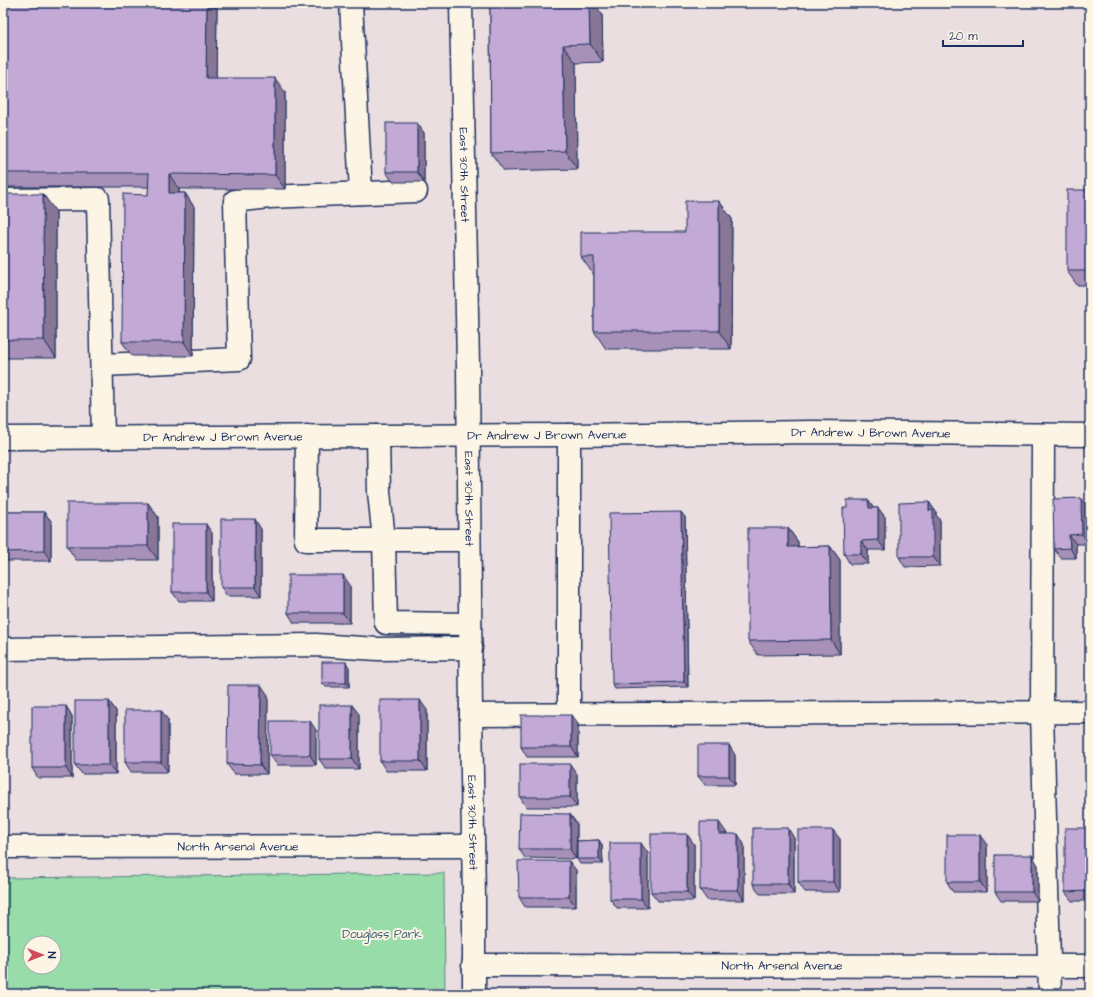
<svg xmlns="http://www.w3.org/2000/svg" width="1093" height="997" font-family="'Architects Daughter',sans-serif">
  <rect width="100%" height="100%" fill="#ebdee0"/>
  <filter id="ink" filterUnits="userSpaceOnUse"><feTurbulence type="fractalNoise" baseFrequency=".025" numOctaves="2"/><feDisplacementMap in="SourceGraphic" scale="8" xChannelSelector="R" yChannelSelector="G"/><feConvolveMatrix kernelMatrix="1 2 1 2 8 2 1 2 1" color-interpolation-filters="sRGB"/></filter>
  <g filter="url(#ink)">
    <path fill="#97dca9" stroke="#598684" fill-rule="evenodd" d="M444,873L445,994H3V878ZM30,943H54V967H30Z"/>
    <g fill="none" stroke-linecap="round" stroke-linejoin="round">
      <defs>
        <g id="minor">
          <path d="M351,3L361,193"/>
          <path d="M3,200L98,199L103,438"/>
          <path d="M102,365L239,359L235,201L269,197L416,191"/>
          <path d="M569,435V714"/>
          <path d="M1043,435L1042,713L1050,994"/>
          <path d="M307,436L306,540H469"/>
          <path d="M378,436L379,492L384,540L386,623L470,624"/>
          <path d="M3,649L316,645L378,649L471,648"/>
          <path d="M471,715L1090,712"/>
          <path id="s1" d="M3,847L473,846"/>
          <path id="s2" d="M473,965L1090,966"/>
        </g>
        <g id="major">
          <path id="s3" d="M461,3L468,366L471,715L474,897V994"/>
          <path id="s4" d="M3,438L569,435L813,432L1090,435"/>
        </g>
      </defs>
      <use href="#minor" stroke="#1b2f5e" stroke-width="25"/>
      <use href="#major" stroke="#1b2f5e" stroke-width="25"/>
      <use href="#minor" stroke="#fcf5e5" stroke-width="22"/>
      <use href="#major" stroke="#fcf5e5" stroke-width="22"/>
    </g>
    <g fill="#a891b8" stroke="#1b2f5e">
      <path d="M3,3H213L217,8L216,78L285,92V189H179V193H185L194,207L193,356H132L122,342L148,195L149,187H3Z"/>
      <path d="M490,3L602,14L603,62L576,63L577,169L504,171L491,153Z"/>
      <path d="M417,123L424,133V182H393L386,172Z"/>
      <path d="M1090,190V285H1077L1067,271Z"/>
      <path d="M3,194L56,212V358H3Z"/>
      <path d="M719,201L732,219L731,349H606L594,331V275L581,257L685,232Z"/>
      <path d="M929,502L936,512V515L940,520V566L905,567L899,557Z"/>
      <path d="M148,503L158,517V560H76L67,546Z"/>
      <path d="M874,508H878L885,517V550H868V564H850L844,554Z"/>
      <path d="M1088,508L1089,544H1076V558H1061L1054,549Z"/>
      <path d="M3,512H44L51,521V561H3Z"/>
      <path d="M685,517L688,687L615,689L612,684Z"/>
      <path d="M788,528L798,542V547L830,546L840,560V654L758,655L748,641Z"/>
      <path d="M261,529V596H227L221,587Z"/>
      <path d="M212,533V601H179L172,592Z"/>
      <path d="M350,585V623H294L288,613Z"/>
      <path d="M349,667V687H326L322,683Z"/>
      <path d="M268,695L267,774H234L227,764Z"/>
      <path d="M109,701L116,711V774H82L75,765Z"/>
      <path d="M66,706L72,716V778H38L32,768Z"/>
      <path d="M427,710V771H386L380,761Z"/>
      <path d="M359,714V769H326L319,759Z"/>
      <path d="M168,720V772H131L125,762Z"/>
      <path d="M578,724V757H527L521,747Z"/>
      <path d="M316,730V765H277L270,755Z"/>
      <path d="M735,755V785H705L698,776Z"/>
      <path d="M577,774V807H526L520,797Z"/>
      <path d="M577,824V841L599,840L602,845L603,864H580L577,859V843L576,859L525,858L519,849Z"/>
      <path d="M1090,828V901H1072L1065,892Z"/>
      <path d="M726,832V834L744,844V900H707L700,890Z"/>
      <path d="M794,838V894H760L753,884Z"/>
      <path d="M840,839V892H805L798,882Z"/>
      <path d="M694,844V901H658L651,892Z"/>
      <path d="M987,845V892H953L947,882Z"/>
      <path d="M648,853V908H617L610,899Z"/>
      <path d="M1038,865V901H1001L995,892Z"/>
      <path d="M576,870V907H525L519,897Z"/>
    </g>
    <g fill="#887696" stroke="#1b2f5e">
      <path d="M207,3H213L217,8L216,92L206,78Z"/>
      <path d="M589,3H594L602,14L603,62L590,44Z"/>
      <path d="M563,45L576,63L577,169L565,151Z"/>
      <path d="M275,78L285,92V189L275,175Z"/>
      <path d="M417,123L424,133V182L417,172Z"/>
      <path d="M169,174L179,189V207L169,193Z"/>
      <path d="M185,193L194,207L193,356L184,342Z"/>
      <path d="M43,194L56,212V358L44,340Z"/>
      <path d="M719,201L732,219L731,349L719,331Z"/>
      <path d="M1081,498L1088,508L1089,544L1082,534Z"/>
      <path d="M868,500L875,510L869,508Z"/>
      <path d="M929,502L936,512V515L940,520V566L933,557L929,511Z"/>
      <path d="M148,503L158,517V560L148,546Z"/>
      <path d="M878,508L885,517V550L878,540Z"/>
      <path d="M44,512L51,521V561L44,551Z"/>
      <path d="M681,512L685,517L688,687L684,682Z"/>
      <path d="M255,519L261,529V596L255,587Z"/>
      <path d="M206,524L212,533V601L206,592Z"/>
      <path d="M788,528L798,542V561L788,547Z"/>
      <path d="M1069,535L1076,544V558L1070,548Z"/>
      <path d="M861,541L868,550V564L861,554Z"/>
      <path d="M830,546L840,560V654L831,640Z"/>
      <path d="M343,575L350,585V623L343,613Z"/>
      <path d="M346,662L349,667V687L346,683Z"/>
      <path d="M261,685L268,695L267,774L260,765Z"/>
      <path d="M420,700L427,710V771L420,761Z"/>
      <path d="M109,701L116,711V774L109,765Z"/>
      <path d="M352,705L359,714V769L352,759Z"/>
      <path d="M66,706L72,716V778L66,768Z"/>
      <path d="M161,710L168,720V772L161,762Z"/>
      <path d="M571,715L578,724V757L571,747Z"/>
      <path d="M310,721L316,730V765L310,755Z"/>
      <path d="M729,745L735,755V785L729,776Z"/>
      <path d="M570,764L577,774V807L570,797Z"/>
      <path d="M570,814L577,824L576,859L570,849Z"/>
      <path d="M719,822L726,832V844L719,834Z"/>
      <path d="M788,828L794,838V894L788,884Z"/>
      <path d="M833,830L840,839V892L833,882Z"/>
      <path d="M687,834L694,844V901L687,892Z"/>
      <path d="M738,834L744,844V900L738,890Z"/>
      <path d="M980,835L987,845V892L980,882Z"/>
      <path d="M599,840L602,845L603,864L599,859Z"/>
      <path d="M641,843L648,853V908L641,899Z"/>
      <path d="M1032,855L1038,865V901L1032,892Z"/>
      <path d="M569,861L576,870V907L569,897Z"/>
    </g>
    <g fill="#c3a9d6" stroke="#1b2f5e">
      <path d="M3,3H207L206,78H275V175L169,174V193H185L184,342H122L123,194L148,195L149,173H3Z"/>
      <path d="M490,3H589L590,44L563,45L565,151L491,153Z"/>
      <rect x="386" y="123" width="31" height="49"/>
      <rect x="1067" y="190" width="23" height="81"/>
      <path d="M3,194H43L44,340H3Z"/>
      <path d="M685,201H719V331H594V257H581V232H685Z"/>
      <path d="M1081,498L1082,534L1069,535L1070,548L1054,549L1053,499Z"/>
      <path d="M847,500H868L869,508H878V540L861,541V554H844L843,508H847Z"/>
      <path d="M929,502V511L933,510V557H899V503Z"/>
      <rect x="67" y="503" width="81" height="43"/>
      <path d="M3,512H44V551L3,552Z"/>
      <path d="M681,512L684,682L612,684L609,513Z"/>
      <rect x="221" y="519" width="34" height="68"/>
      <rect x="172" y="524" width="34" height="68"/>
      <path d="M748,528H788V547L830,546L831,640L748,641Z"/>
      <rect x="288" y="575" width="55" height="38"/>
      <rect x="322" y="662" width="24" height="21"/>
      <path d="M228,685H261L260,765L227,764Z"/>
      <rect x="380" y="700" width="40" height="61"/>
      <rect x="75" y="701" width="34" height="64"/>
      <rect x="319" y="705" width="33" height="54"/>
      <rect x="32" y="706" width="34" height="62"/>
      <rect x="125" y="710" width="36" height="52"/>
      <rect x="521" y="715" width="50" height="32"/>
      <rect x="270" y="721" width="40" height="34"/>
      <rect x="698" y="745" width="31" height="31"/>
      <rect x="520" y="764" width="50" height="33"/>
      <path d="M520,813L570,814V849H519Z"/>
      <path d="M700,822H719V834H738V890H700Z"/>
      <rect x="753" y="828" width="35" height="56"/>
      <path d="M1065,828H1090V891L1065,892Z"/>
      <rect x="798" y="830" width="35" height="52"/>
      <rect x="651" y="834" width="36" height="58"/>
      <rect x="947" y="835" width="33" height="47"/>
      <path d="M599,840V859H577V841Z"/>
      <rect x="610" y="843" width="31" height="56"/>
      <rect x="995" y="855" width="37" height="37"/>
      <path d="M518,861H569V897H519Z"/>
    </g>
  </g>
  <g text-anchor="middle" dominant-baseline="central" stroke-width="4" stroke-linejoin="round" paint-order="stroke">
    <g font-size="12" fill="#1b2f5e" stroke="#fcf5e5">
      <text stroke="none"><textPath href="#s3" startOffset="172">East 30th Street</textPath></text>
      <text stroke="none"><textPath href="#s4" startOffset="868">Dr Andrew J Brown Avenue</textPath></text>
      <text stroke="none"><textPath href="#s4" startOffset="544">Dr Andrew J Brown Avenue</textPath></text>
      <text stroke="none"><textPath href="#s4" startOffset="220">Dr Andrew J Brown Avenue</textPath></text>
      <text stroke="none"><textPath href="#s3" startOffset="496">East 30th Street</textPath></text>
      <text stroke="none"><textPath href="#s3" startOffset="820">East 30th Street</textPath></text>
      <text stroke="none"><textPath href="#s1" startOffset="235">North Arsenal Avenue</textPath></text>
      <text stroke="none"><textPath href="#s2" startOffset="309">North Arsenal Avenue</textPath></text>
    </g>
    <g font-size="12" fill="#3a5a71" stroke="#fcf5e5">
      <text x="382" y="934">Douglass Park</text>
    </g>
  </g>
  <rect width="1093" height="997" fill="none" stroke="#fcf5e5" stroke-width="16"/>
  <rect x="8" y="8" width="1077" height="981" fill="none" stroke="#1b2f5e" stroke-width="1.5" filter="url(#ink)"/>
  <g transform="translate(42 955) rotate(90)"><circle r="19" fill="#fcf5e5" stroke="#a2a6af"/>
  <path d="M0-3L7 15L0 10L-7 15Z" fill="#d1495b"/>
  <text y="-6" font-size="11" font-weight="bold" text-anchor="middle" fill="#1b2f5e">N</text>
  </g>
  <path d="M943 40v6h80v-6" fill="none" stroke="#1b2f5e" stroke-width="2"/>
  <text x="949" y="40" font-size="12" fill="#1b2f5e" stroke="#fcf5e5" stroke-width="3" paint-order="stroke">20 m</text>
</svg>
